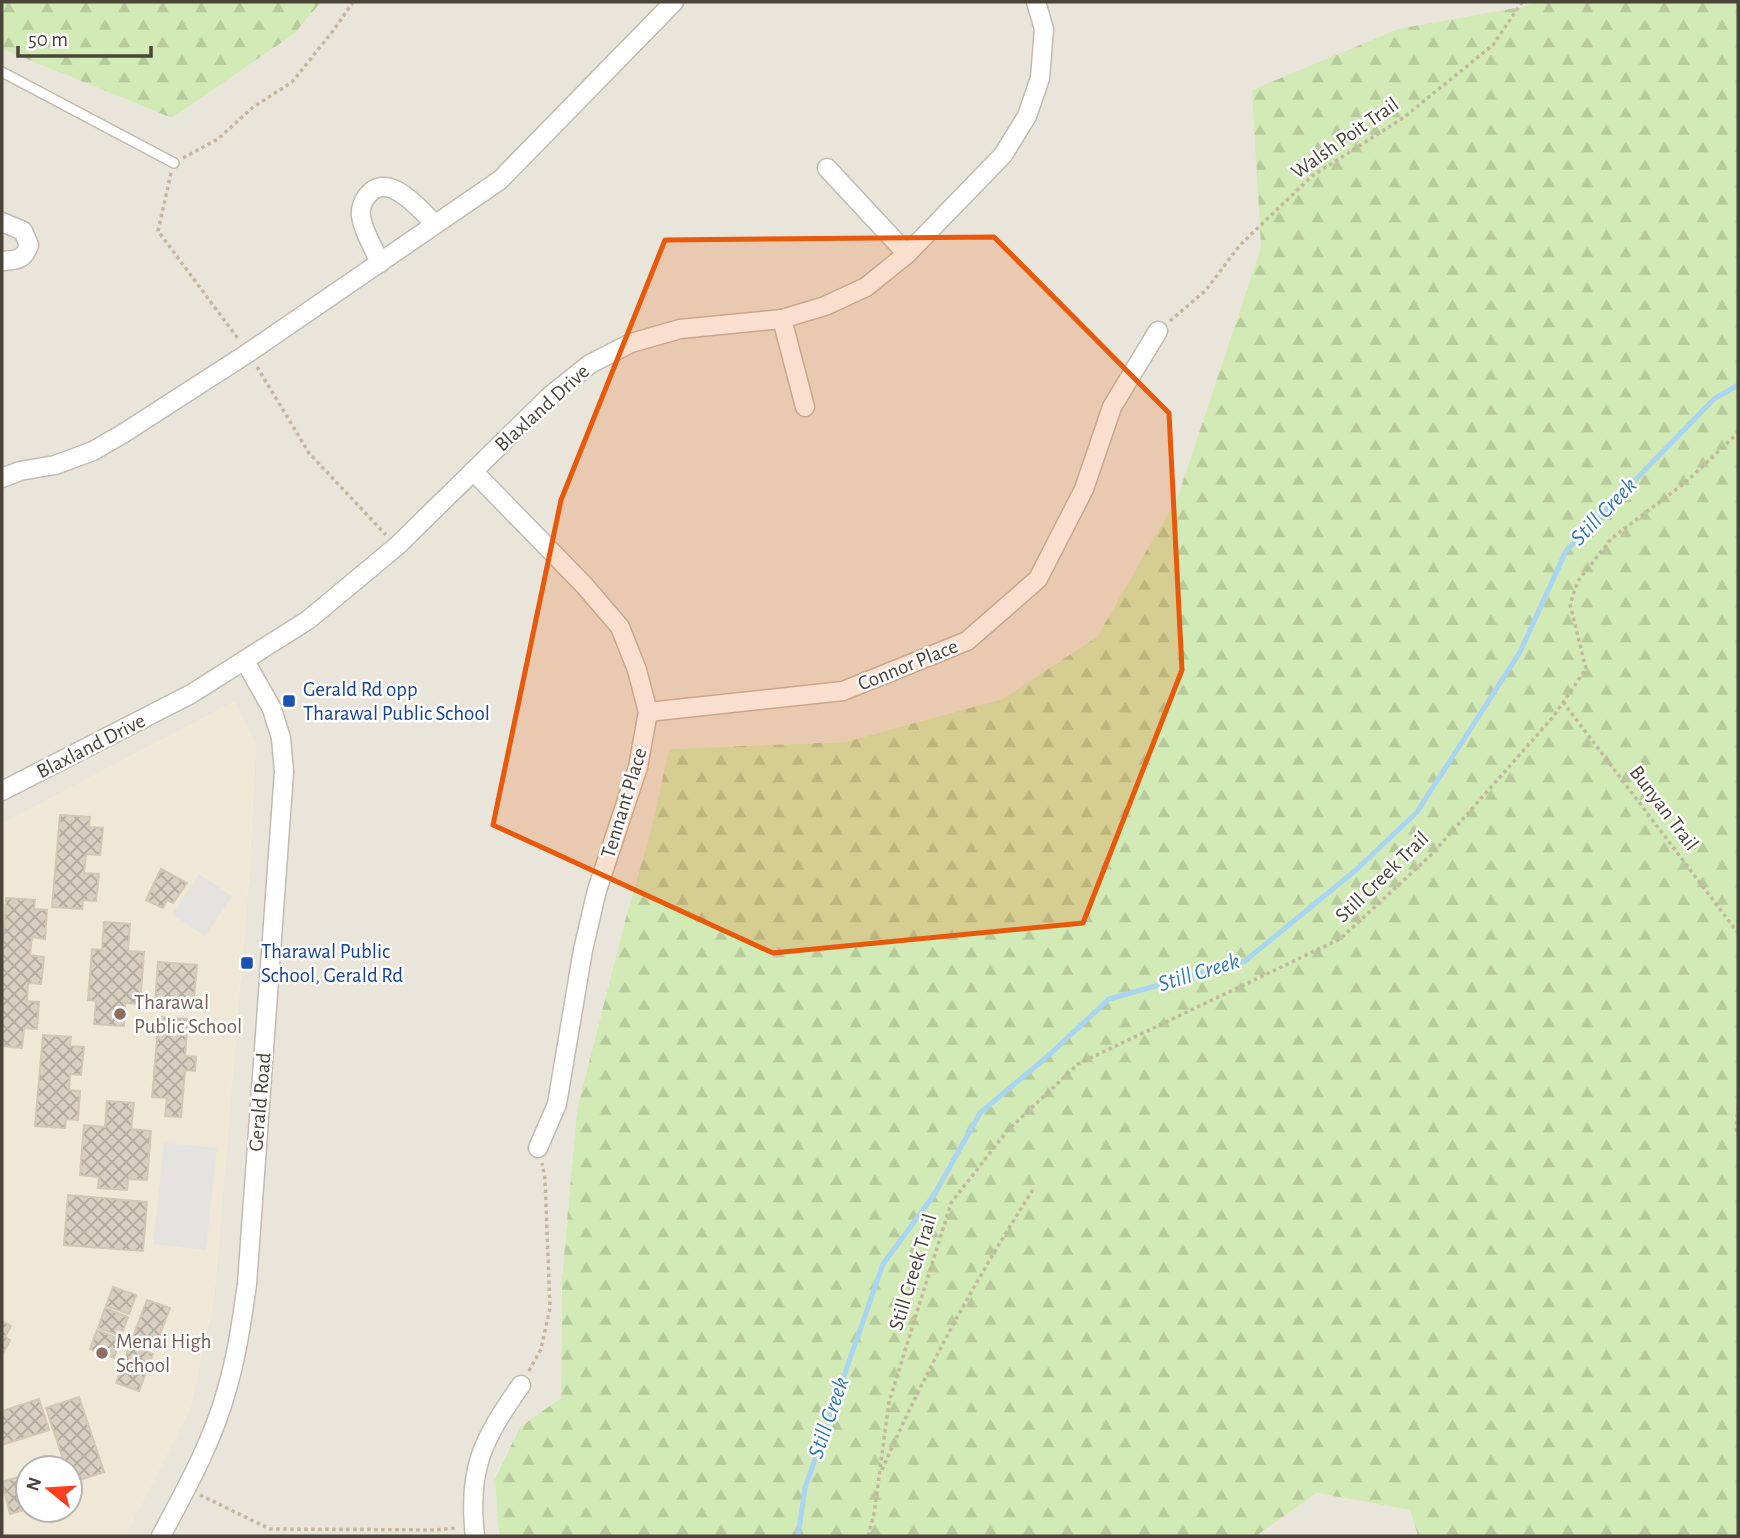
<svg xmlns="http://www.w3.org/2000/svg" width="1740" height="1538" font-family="'Alegreya Sans',sans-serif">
  <defs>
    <pattern id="forest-firs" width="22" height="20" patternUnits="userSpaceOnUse" patternTransform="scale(1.75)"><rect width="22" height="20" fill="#d2eab5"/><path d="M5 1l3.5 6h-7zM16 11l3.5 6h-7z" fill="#b6ca9c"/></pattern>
    <pattern id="building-cross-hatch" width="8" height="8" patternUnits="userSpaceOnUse" patternTransform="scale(1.75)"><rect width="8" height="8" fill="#d8cfc1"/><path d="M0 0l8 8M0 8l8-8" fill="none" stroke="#b1aa9e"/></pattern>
  </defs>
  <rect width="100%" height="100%" fill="#f6f3ec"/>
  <g fill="#eae5da">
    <path d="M321,2H1535L1253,90L1261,247L1178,496L1097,637L1002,699L845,742L669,749L652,826L625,921L577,1109L562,1278L561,1398L520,1427L495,1477L499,1536H125L190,1408L214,1298L249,875L256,744L234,702L2,824V49L172,118L294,34Z"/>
    <path d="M1317,1493L1410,1510L1418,1536H1256Z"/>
  </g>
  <path fill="#efe8d6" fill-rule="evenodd" d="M234,702L256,744L249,875L214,1298L190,1408L125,1536H2V824ZM28,1468H70V1510H28Z"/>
  <g fill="url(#forest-firs)">
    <path d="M2,2H321L294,34L172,118L2,49Z"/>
    <path d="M1535,2H1738V1536H1418L1410,1510L1317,1493L1256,1536H499L495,1478L520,1427L561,1398L562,1278L577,1109L625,921L652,826L669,749L845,742L1002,699L1097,637L1178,496L1261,247L1252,90L1398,29L1521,7Z"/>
  </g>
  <g fill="#e5e3e0">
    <path d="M199,874L232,896L205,936L172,914Z"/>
    <path d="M164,1143L217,1148L206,1250L153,1244Z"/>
  </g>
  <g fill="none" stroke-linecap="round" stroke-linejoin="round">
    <path stroke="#a9d4f2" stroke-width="5" d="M798,1536L805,1488L883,1264L934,1195L980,1113L1049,1055L1109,999L1245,961L1356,870L1417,812L1520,652L1566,551L1714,399L1738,385"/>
  </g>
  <g fill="url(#building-cross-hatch)" stroke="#d3c7b4" stroke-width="2">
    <path d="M60,815L90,817L89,827L103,828L100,855L86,854L84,873L99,874L96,901L83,900L82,909L52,907Z"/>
    <path d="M161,869L187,883L173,903L167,900L163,908L146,900Z"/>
    <path d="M6,898L35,900L34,909L47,910L45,939L32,937L30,955L44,957L41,984L28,983L27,1001L39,1002L37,1029L24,1028L22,1048L2,1046V953Z"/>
    <path d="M104,922L130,924L128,951L144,952L140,1004L125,1003L124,1026L94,1024L96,1001L88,1000L92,949L102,950Z"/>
    <path d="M158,962L197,965L193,1008L155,1004Z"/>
    <path d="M159,1017L188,1019L185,1056L196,1057L195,1071L185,1070L181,1117L165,1116L167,1098L152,1097Z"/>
    <path d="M43,1035L71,1037L70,1046L84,1047L81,1075L70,1074L69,1090L80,1091L78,1120L66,1119L65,1128L35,1126Z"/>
    <path d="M107,1101L134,1103L131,1129L151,1131L147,1180L128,1179L127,1190L98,1188L99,1177L80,1175L84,1125L105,1127Z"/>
    <path d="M68,1195L147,1202L143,1251L64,1245Z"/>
    <path d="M113,1287L136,1295L129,1314L106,1306Z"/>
    <path d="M147,1300L170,1308L156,1345L133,1337Z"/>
    <path d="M105,1308L128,1317L121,1336L98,1328Z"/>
    <path d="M2,1321L11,1326L5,1337L10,1340L2,1355Z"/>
    <path d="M97,1330L120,1339L114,1358L90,1349Z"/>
    <path d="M130,1345L153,1354L139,1391L116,1383Z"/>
    <path d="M79,1397L104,1472L70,1483V1468H66L46,1408Z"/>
    <path d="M39,1399L49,1430L2,1445V1411Z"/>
    <path d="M28,1474V1509L10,1514L2,1482Z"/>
  </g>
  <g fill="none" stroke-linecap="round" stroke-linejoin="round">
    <defs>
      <path id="service" d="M2,72L174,163"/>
      <g id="minor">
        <path d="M827,168L907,254"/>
        <path d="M2,222L23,231L29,245C24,260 17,260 2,261"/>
        <path d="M380,263C374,248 363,232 361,216C360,209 363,201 367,196C388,169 420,210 435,224"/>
        <path d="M782,319L805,407"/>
        <path d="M473,471L584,585L620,627L637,670L648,712L638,767L597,890L583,950L557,1104L538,1148"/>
        <path d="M2,478L20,471L55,465L93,451L124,433L248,353L500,180L674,2"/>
        <path d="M648,712L843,691L967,641L1038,579L1084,489L1112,407L1158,331"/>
        <path d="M2,791L191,694L308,620L397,546L551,395L590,364L631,343L680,329L782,319L825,306L866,287L907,254L1003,155L1027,116L1040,78L1044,29L1036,2"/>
        <path d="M161,1536C186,1489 213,1441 227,1389C237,1355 242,1319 247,1284L284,772L281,738L272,709L245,661"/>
        <path d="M475,1536C467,1469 483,1439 521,1385"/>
      </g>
    </defs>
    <use href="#service" stroke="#c2bbae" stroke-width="12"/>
    <use href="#minor" stroke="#c2bbae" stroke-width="21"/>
    <g stroke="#c4b79f" stroke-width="3.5" stroke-dasharray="3.5 3.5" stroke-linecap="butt">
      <path d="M183,158L218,139L252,108L292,82L333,31L353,2"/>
      <path d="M171,173L158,231L239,340"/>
      <path d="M1170,321L1206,290L1240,245L1312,176L1403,118L1493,45L1522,2"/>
      <path d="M257,367L309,453L386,535"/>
      <path d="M1563,702L1738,933"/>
      <path d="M1738,1107L1736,1128L1738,1136"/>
      <path d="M529,1371L541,1349L550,1308L545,1179L542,1163"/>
      <path d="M882,1470C925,1371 976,1279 1034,1188"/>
      <path d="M200,1495L270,1529L434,1530L458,1528"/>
      <path d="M868,1536L874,1514L889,1402L951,1203L1007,1131L1078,1064L1340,939L1431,855L1553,717L1586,669L1570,604L1578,581L1612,538L1686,482L1738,433"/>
    </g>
    <use href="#service" stroke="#fff" stroke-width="9"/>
    <use href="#minor" stroke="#fff" stroke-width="18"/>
  </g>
  <path fill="#e8590c" fill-opacity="0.2" stroke="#e8590c" stroke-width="5" stroke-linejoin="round" d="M994,237L1169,413L1182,670L1083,923L773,953L493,825L561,500L665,240Z"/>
  <g fill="#1a4fb4" stroke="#fff" stroke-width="2.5">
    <rect x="282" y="694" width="14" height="14" rx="3.5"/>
    <rect x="240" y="956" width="14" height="14" rx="3.5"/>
  </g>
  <g fill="#8d6e63" stroke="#fff" stroke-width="2.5">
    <circle cx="120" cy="1014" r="7"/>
    <circle cx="102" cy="1353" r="7"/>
  </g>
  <g text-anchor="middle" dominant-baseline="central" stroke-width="5" stroke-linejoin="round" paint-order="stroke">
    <g font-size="21" fill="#4b4439" stroke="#fff">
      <text transform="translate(1345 138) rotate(-35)">Walsh Poit Trail</text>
      <text transform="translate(542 408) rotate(-42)">Blaxland Drive</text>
      <text transform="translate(908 665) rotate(-22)">Connor Place</text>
      <text transform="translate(91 746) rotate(-27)">Blaxland Drive</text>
      <text transform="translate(624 803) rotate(-73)">Tennant Place</text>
      <text transform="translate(1664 808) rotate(53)">Bunyan Trail</text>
      <text transform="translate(1382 877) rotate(-44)">Still Creek Trail</text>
      <text transform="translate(260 1102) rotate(-85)">Gerald Road</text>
      <text transform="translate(913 1272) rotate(-73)">Still Creek Trail</text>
    </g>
    <g font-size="21" fill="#164399" stroke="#fff" text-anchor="start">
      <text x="303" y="689">Gerald Rd opp<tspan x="303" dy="24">Tharawal Public School</tspan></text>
      <text x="261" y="951">Tharawal Public<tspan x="261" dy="24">School, Gerald Rd</tspan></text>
    </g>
    <g font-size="21" fill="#785e54" stroke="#fff" text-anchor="start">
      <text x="134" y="1002">Tharawal<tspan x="134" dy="24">Public School</tspan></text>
      <text x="116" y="1341">Menai High<tspan x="116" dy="24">School</tspan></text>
    </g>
    <g font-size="23" font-style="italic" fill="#2e7ab2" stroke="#fff">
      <text transform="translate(1604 512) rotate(-46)">Still Creek</text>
      <text transform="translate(1199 973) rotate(-17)">Still Creek</text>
      <text transform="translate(829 1418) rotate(-71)">Still Creek</text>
    </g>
  </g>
  <rect width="1740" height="1538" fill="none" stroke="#4b4439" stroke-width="7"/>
  <g transform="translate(49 1489) rotate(288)"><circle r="33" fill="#ffffff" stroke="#b7b4b0" stroke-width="2"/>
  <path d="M0-5L12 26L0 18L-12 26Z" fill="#fc3f1d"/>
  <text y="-10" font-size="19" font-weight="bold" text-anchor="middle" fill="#4b4439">N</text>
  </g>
  <path d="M18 46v10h133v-10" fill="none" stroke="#4b4439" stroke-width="3.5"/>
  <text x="28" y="46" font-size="21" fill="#4b4439" stroke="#ffffff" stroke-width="5" paint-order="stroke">50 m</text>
</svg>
